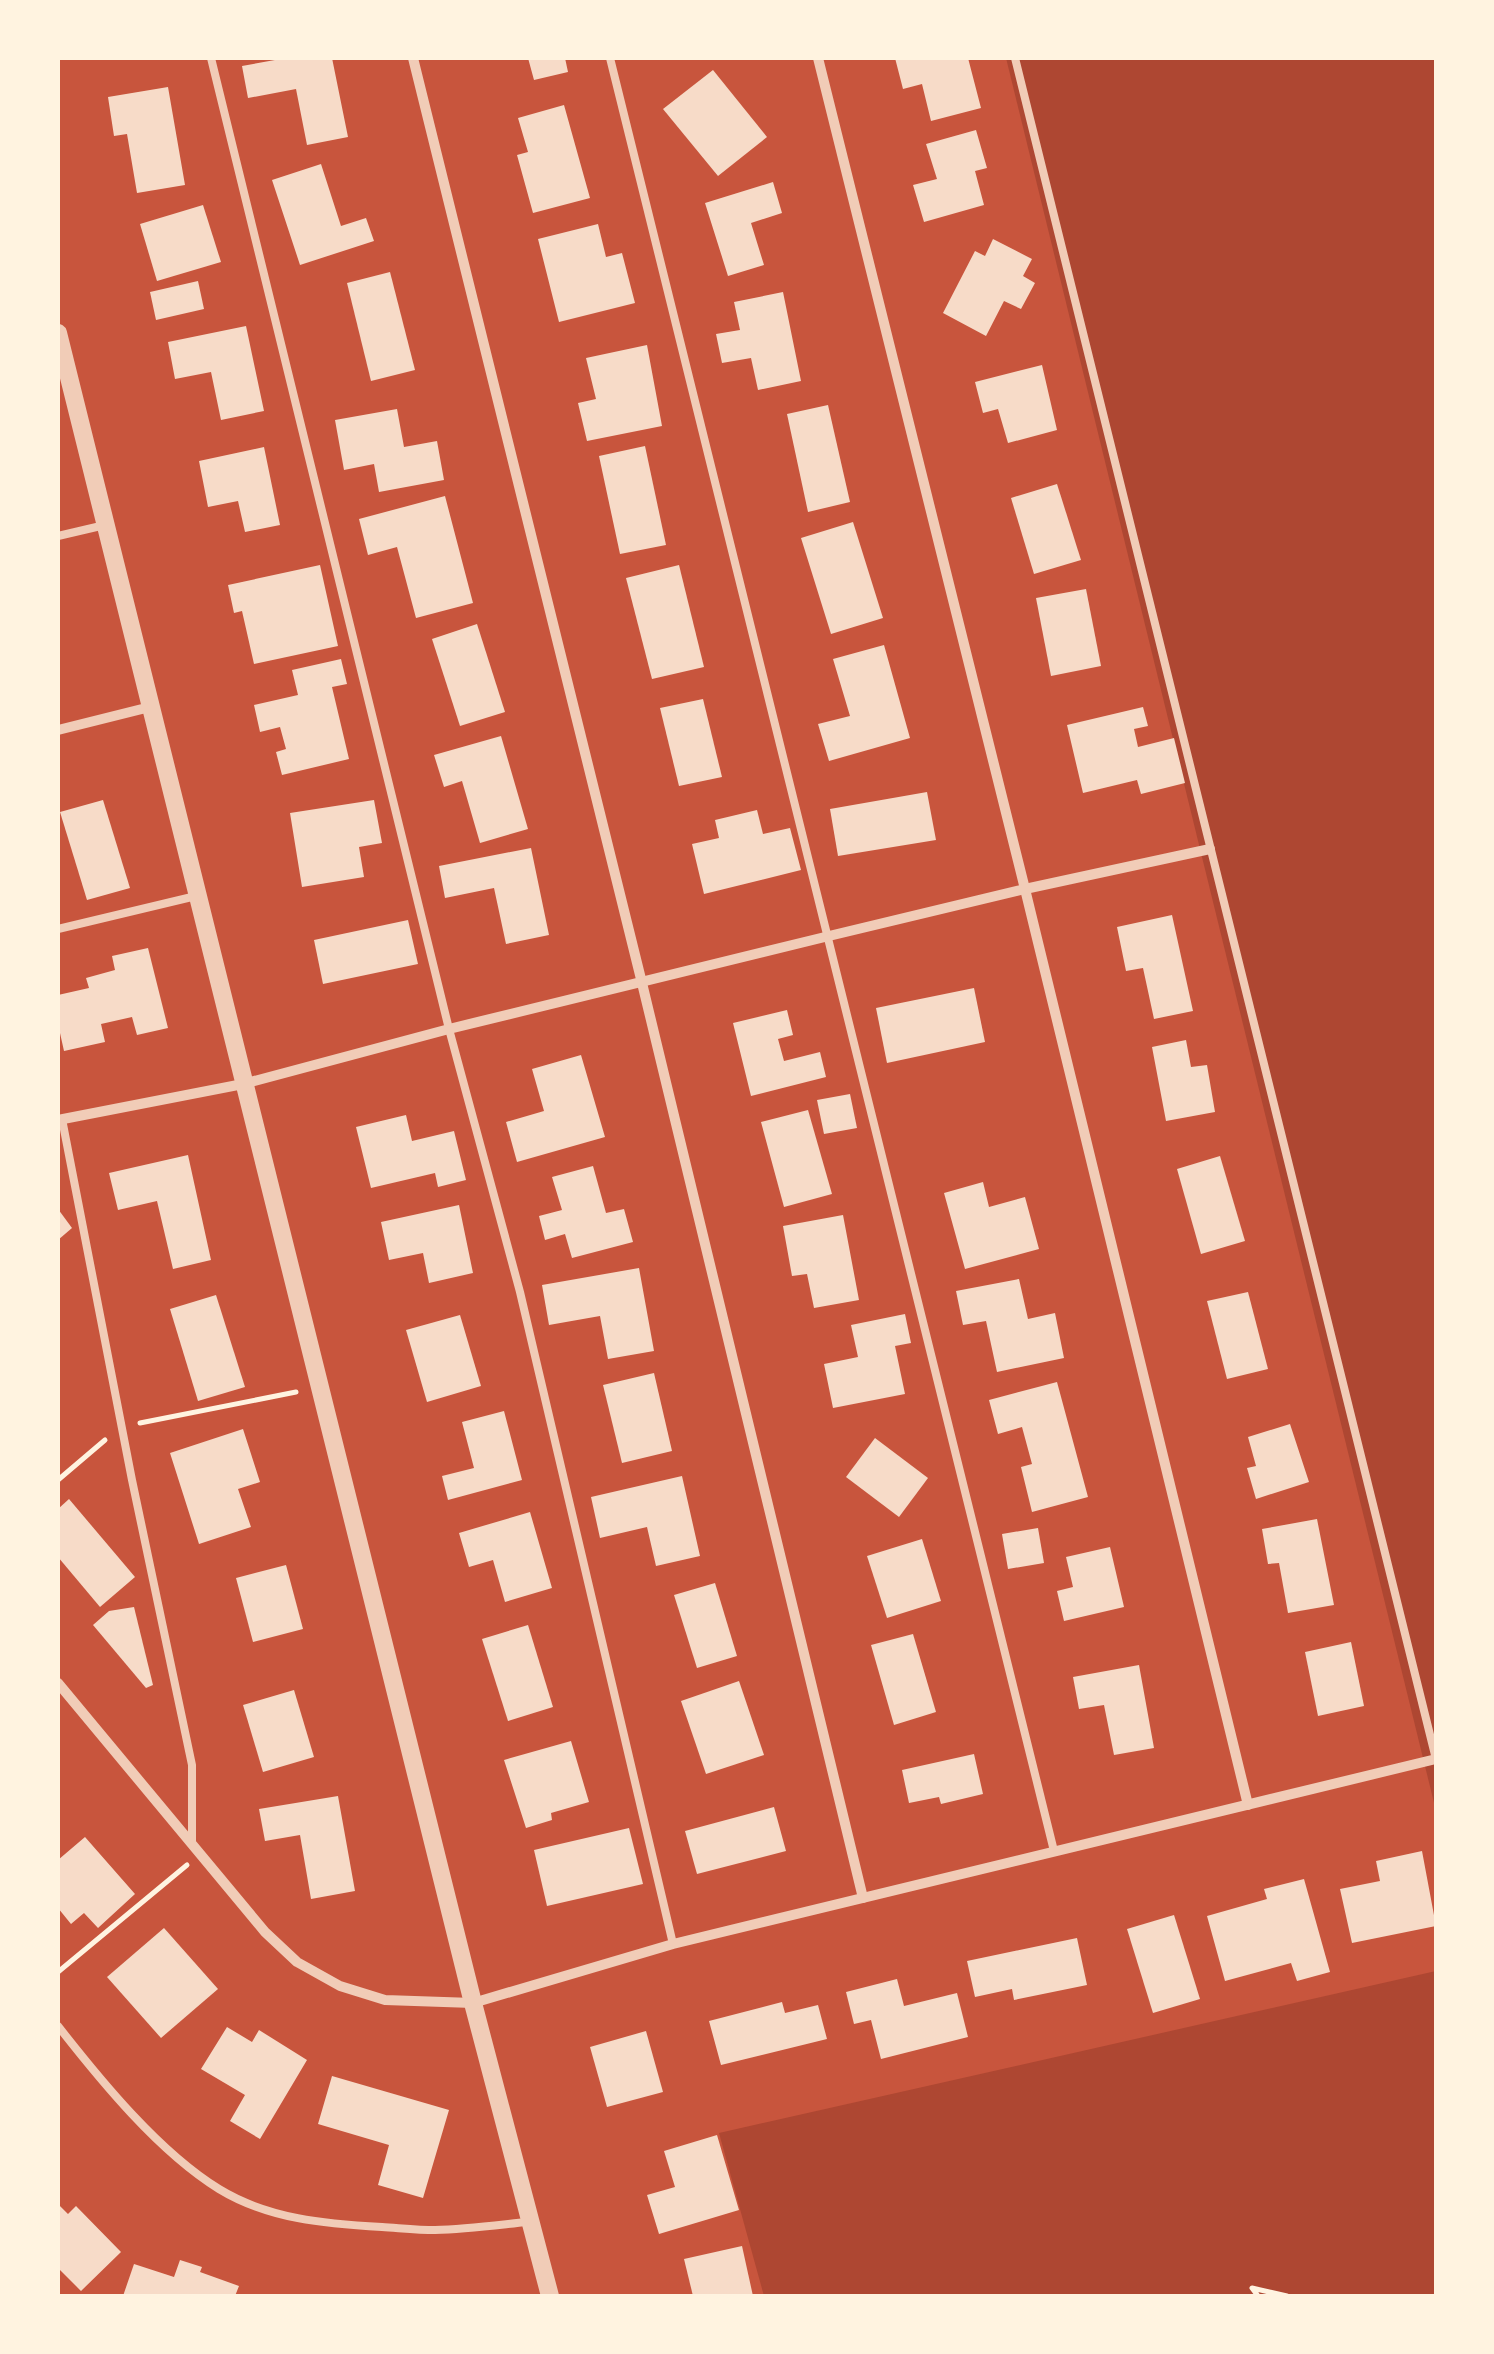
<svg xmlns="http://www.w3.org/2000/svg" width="1494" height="2354" font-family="'Times New Roman',serif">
  <rect width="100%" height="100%" fill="#c8553d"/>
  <g fill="#ae4732">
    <path d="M1006,58H1436V1811Z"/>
    <path d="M1436,1971V2296H764L719,2133Z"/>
  </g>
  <g fill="#f7dbc8">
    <path d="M286,58H332L348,137L307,145L296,89L248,98L242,66Z"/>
    <path d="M528,58H565L568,72L534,80Z"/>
    <path d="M895,58H968L981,108L931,121L922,84L903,89Z"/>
    <path d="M713,70L767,137L718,176L663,109Z"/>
    <path d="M168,87L185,185L137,193L127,134L114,136L108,97Z"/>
    <path d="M564,105L590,198L533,213L517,155L528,152L518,118Z"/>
    <path d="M976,130L987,168L975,171L984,205L924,222L913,185L937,179L926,144Z"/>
    <path d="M321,164L341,226L366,218L374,241L300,265L272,180Z"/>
    <path d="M773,182L782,213L751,223L764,265L728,276L705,203Z"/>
    <path d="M203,205L221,262L157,281L140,224Z"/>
    <path d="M598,224L606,257L622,253L635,303L559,322L538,239Z"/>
    <path d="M993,239L1032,259L1023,276L1035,283L1021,309L1004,301L986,336L943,313L975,251L985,256Z"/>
    <path d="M390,272L415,370L371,381L347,283Z"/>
    <path d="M198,281L204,309L156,320L150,292Z"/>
    <path d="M783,292L801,381L758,390L751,358L722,363L716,334L740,330L734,302Z"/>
    <path d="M246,326L264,411L221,420L211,372L175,379L168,342Z"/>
    <path d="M647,345L662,426L587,441L578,403L596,399L586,358Z"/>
    <path d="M1042,365L1057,430L1008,443L998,409L983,413L975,382Z"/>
    <path d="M828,405L850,502L808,512L787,414Z"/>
    <path d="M397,409L404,447L437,441L444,480L379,492L374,464L344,470L335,420Z"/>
    <path d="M645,446L666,545L620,554L599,456Z"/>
    <path d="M264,447L280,525L245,532L238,501L208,507L199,461Z"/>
    <path d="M1057,484L1081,560L1034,574L1011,498Z"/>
    <path d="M445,496L473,603L416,618L397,547L368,555L359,519Z"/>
    <path d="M853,522L883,618L831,634L801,538Z"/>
    <path d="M320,565L338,646L254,664L242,611L234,613L228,585Z"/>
    <path d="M679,565L704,667L652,679L626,578Z"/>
    <path d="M1086,589L1101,666L1051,676L1036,598Z"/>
    <path d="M477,624L505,712L460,726L432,639Z"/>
    <path d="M884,645L910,738L829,761L818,724L850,716L833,659Z"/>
    <path d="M341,659L347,684L332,687L349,759L282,775L276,752L286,749L280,727L260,732L254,705L298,695L292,670Z"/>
    <path d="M703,699L722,777L679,786L660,708Z"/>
    <path d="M1143,707L1148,726L1134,729L1138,747L1174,738L1185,783L1141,794L1137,780L1083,793L1067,725Z"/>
    <path d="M501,736L528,829L480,843L462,781L444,787L434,755Z"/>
    <path d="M927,792L936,840L838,856L830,809Z"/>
    <path d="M103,800L130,888L87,900L60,812Z"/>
    <path d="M374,800L382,843L359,847L364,877L302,887L290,813Z"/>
    <path d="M757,810L763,834L790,828L801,870L704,894L692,844L719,838L715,820Z"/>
    <path d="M531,848L549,935L506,944L494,888L445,898L439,866Z"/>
    <path d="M1172,915L1193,1011L1154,1019L1143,968L1126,971L1117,927Z"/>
    <path d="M408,920L418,964L323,984L314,940Z"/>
    <path d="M148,948L168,1028L137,1035L132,1017L101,1024L105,1042L64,1051L58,1024V995L89,988L86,978L115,970L112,956Z"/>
    <path d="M974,988L985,1042L887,1063L876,1008Z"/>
    <path d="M787,1010L793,1035L778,1039L784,1061L820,1052L826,1077L751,1096L733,1023Z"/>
    <path d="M1186,1040L1191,1067L1207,1065L1215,1112L1166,1121L1152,1047Z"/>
    <path d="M581,1055L605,1137L517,1162L506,1122L544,1111L532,1069Z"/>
    <path d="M850,1094L857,1128L824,1134L817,1100Z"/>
    <path d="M808,1110L832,1194L784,1207L761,1122Z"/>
    <path d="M406,1115L412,1141L454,1131L466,1180L438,1187L435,1173L371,1188L356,1127Z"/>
    <path d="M188,1155L211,1260L173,1269L157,1201L118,1210L109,1173Z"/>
    <path d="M1220,1156L1245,1241L1201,1254L1177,1169Z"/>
    <path d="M593,1166L606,1213L624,1209L633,1242L572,1258L565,1234L545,1240L539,1216L562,1210L552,1177Z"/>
    <path d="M983,1182L989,1207L1025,1197L1039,1249L965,1269L944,1193Z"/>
    <path d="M459,1205L473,1273L429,1283L423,1253L389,1260L381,1222Z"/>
    <path d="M58,1209L72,1228L58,1240Z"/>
    <path d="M843,1215L859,1300L814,1308L807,1274L792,1276L783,1226Z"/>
    <path d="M639,1268L654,1351L608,1359L600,1316L549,1325L542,1285Z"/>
    <path d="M1019,1279L1028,1319L1055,1313L1064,1358L997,1372L986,1321L963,1325L956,1291Z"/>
    <path d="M1248,1292L1268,1369L1227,1379L1207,1301Z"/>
    <path d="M216,1295L245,1387L198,1401L170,1309Z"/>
    <path d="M905,1314L911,1343L895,1346L905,1394L833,1408L824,1364L858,1357L851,1325Z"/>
    <path d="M460,1315L481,1386L427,1402L406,1330Z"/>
    <path d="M654,1373L672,1451L622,1463L603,1385Z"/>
    <path d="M1057,1382L1088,1497L1032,1512L1021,1467L1032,1464L1022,1427L998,1434L989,1400Z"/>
    <path d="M504,1411L522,1480L448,1500L442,1476L474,1468L462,1422Z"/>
    <path d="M1290,1424L1309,1482L1256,1499L1247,1468L1256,1466L1248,1437Z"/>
    <path d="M243,1429L260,1482L238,1489L251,1527L199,1544L170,1453Z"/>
    <path d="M875,1438L928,1478L899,1517L846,1477Z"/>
    <path d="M682,1476L700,1556L656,1566L647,1527L600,1538L591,1497Z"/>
    <path d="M69,1499L135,1577L100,1607L58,1557V1509Z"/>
    <path d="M530,1512L552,1588L505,1602L493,1560L469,1567L459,1533Z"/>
    <path d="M1317,1519L1334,1605L1288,1613L1279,1563L1268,1564L1262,1529Z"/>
    <path d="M1038,1528L1044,1563L1008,1569L1002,1534Z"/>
    <path d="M922,1539L941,1601L887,1618L867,1556Z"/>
    <path d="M1110,1547L1124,1607L1064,1621L1057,1591L1073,1587L1066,1557Z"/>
    <path d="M286,1565L303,1629L253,1642L236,1578Z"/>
    <path d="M715,1583L737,1656L697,1668L674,1595Z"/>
    <path d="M134,1607L153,1685L146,1688L93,1625L109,1611Z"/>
    <path d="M528,1625L553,1707L508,1721L482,1639Z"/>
    <path d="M913,1634L936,1712L894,1725L871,1645Z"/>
    <path d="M1351,1642L1364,1706L1318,1716L1305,1652Z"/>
    <path d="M1139,1665L1154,1748L1114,1755L1104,1705L1079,1709L1073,1677Z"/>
    <path d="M739,1681L764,1755L706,1774L681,1701Z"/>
    <path d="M294,1690L314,1757L263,1772L243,1705Z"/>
    <path d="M571,1741L589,1802L551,1813L552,1820L526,1828L504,1760Z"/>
    <path d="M974,1754L983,1794L941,1804L939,1797L909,1803L902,1770Z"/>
    <path d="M338,1796L355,1891L311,1899L300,1835L265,1841L259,1809Z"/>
    <path d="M774,1807L786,1851L697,1874L685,1831Z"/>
    <path d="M629,1828L643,1884L547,1906L534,1850Z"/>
    <path d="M85,1837L135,1894L98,1928L84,1913L71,1924L58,1908V1860Z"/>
    <path d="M1422,1851L1436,1926L1352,1943L1340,1889L1380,1881L1376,1861Z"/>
    <path d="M1304,1879L1330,1972L1297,1981L1291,1963L1225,1981L1207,1916L1267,1899L1264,1889Z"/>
    <path d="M1174,1915L1200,1999L1153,2013L1127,1929Z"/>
    <path d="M164,1928L218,1989L161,2038L107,1977Z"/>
    <path d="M1077,1938L1087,1985L1014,2000L1012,1989L975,1997L967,1961Z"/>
    <path d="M897,1979L904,2006L957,1993L968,2037L881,2059L871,2020L854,2024L846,1992Z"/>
    <path d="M782,2002L785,2013L818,2005L827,2039L721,2065L709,2021Z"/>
    <path d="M227,2027L252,2042L259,2030L307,2060L260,2139L230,2121L245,2095L201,2069Z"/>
    <path d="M646,2031L663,2092L607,2107L590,2047Z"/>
    <path d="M332,2076L449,2110L423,2198L378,2185L389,2145L318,2124Z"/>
    <path d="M717,2135L739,2210L659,2234L647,2195L675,2187L664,2151Z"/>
    <path d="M58,2204L68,2214L76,2206L121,2252L81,2291L58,2268Z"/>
    <path d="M742,2246L753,2296H693L684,2259Z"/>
    <path d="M180,2260L202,2267L200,2272L239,2286L235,2296H123L134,2264L174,2277Z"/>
  </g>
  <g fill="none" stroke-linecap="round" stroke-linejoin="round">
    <g stroke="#fff3e0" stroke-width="5">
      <path d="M140,1423L296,1392"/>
      <path d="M58,1480L105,1440"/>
      <path d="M58,1972L187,1865"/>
      <path d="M1258,2296L1252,2288L1287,2296"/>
    </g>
    <g stroke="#f1ccb7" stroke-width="8">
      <path d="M211,58L449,1029L520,1292L673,1944"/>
      <path d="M610,58L1054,1851"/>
      <path d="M1015,58L1436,1759"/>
      <path d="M58,536L105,525"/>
      <path d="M58,929L196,896"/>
      <path d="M62,1119L132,1480L192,1765V1843"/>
      <path d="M58,2026C101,2081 159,2152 219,2189C268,2219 326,2224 382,2227C399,2228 418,2230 435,2230C466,2229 497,2225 527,2222"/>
    </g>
    <g stroke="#f1ccb7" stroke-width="10">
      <path d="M413,58L642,983L863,1898"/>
      <path d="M818,58L1025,889L1248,1805"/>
      <path d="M58,730L150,707"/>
      <path d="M58,1120L243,1084L449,1029L829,936L1025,889L1210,849"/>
      <path d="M58,1683L265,1932L297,1962L340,1986L385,2000L473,2003L673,1944L1436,1759"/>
    </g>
    <path stroke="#f1ccb7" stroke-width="18" d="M58,333L473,2003L550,2296"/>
  </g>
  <rect width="1494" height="2354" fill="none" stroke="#fff3e0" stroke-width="120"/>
</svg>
